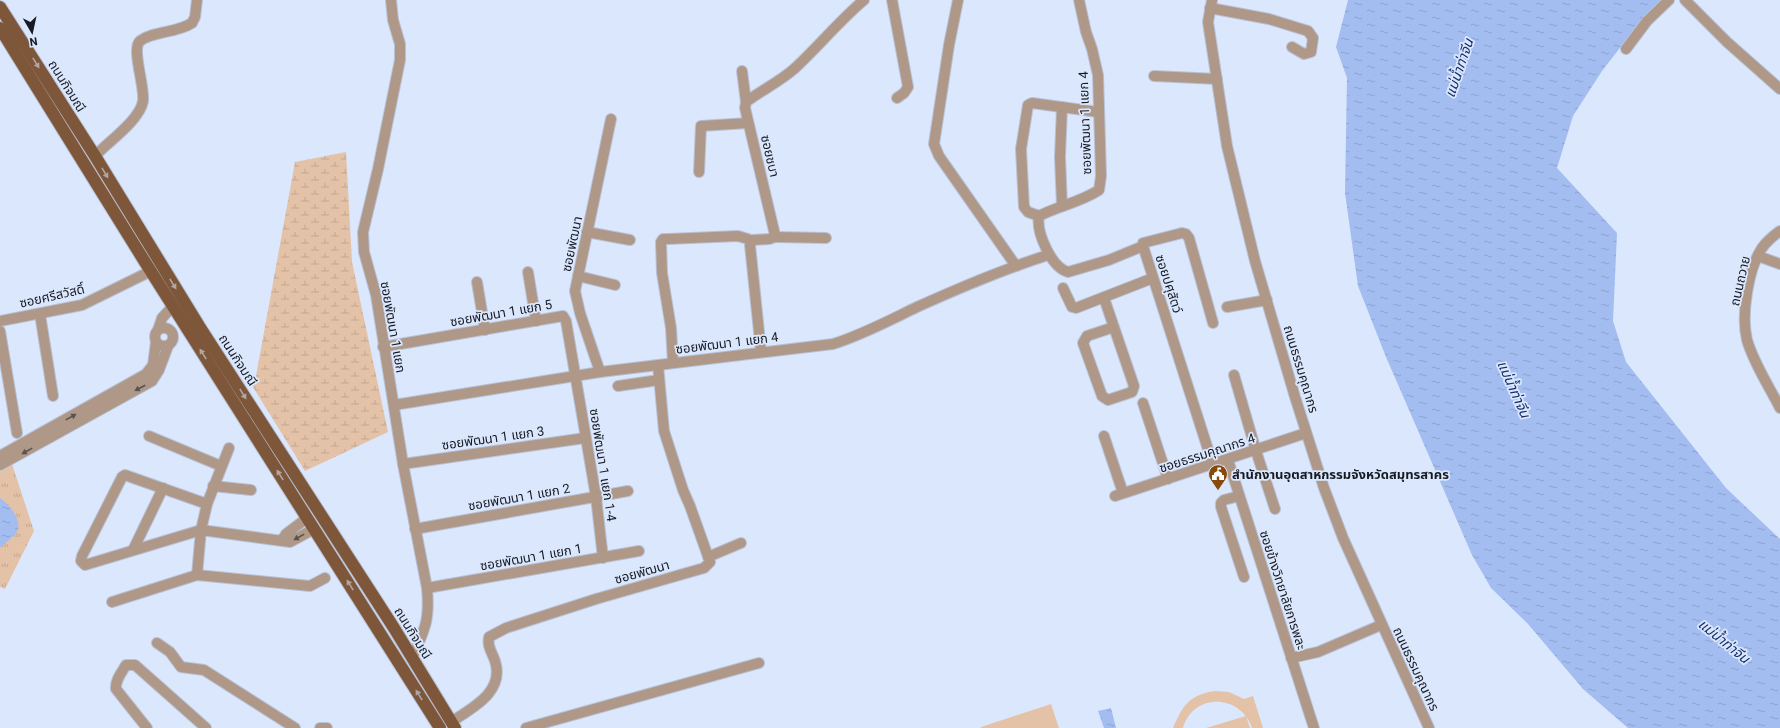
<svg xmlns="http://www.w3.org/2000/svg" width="1780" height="728" font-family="Roboto,'Noto Sans Thai',sans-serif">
  <defs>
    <pattern id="wetland-marsh" width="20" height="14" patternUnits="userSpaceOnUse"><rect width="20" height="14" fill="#e4c2a8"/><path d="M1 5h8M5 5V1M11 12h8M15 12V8" fill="none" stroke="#c3a690"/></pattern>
    <pattern id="park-tufts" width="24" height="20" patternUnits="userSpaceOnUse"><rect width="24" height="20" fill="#e4c2a8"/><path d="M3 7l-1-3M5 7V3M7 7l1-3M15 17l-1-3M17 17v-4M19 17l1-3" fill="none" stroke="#c3a690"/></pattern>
    <pattern id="water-ripples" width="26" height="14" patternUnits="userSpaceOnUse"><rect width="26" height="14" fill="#a3bdf0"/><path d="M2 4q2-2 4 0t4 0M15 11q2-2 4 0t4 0" fill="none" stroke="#8ca2ce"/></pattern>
  </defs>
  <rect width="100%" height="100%" fill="#dbe7fd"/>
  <g fill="#e4c2a8">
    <path d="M1215,691L1229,692L1244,699L1253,696L1263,728H1252C1241,694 1193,692 1183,728H1173C1183,705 1189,695 1215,691Z"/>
    <path d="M1051,704L1059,728H981V727Z"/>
    <path d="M1246,716L1250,728H1206Z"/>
  </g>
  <path fill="url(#wetland-marsh)" d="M346,152L352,262L388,432L305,471L248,379L256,376L295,162Z"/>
  <path fill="url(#park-tufts)" d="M12,464L34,531L5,589L0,587V471Z"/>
  <g fill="url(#water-ripples)">
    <path d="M1348,0H1664L1633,31L1602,71L1573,116L1557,168L1617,233L1613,321L1626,362L1726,488L1780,539V728H1628L1583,689L1528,624L1491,588L1472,555L1386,357L1358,286L1345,193L1347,78L1336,47Z"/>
    <path d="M0,498C8,503 21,518 18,530C15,536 5,543 0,548Z"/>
    <path d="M1111,708L1116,728H1104L1098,711Z"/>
  </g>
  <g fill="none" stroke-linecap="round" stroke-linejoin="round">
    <defs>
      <g id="minor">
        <path d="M391,0L393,20L400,44V60L378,169L363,232L364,252L376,295L403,464L427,588C430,619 425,630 412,658"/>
        <path d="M892,0L908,87L904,93L897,98"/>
        <path d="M958,0L949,45L934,144L939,156L1016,266"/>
        <path d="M1079,0L1086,32L1092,49L1098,75L1101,176L1099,190C1081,202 1058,206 1039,216C1036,232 1051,267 1068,272L1109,260L1143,246"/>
        <path d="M1212,0L1208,22L1227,146L1255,261L1295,397L1324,488L1343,538L1429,728"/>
        <path d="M1685,0L1727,42L1780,89"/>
        <path d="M1210,8L1269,19L1308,31L1313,38L1311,52L1304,54L1292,47"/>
        <path d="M1626,49L1647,21L1669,0"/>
        <path d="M742,71L746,102"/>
        <path d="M1154,76L1217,79"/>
        <path d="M95,156C108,142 140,120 143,101C145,86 131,49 140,41C153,31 177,33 192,23L195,17L197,0"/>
        <path d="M699,172L701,126L748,123"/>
        <path d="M1062,206L1060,157L1062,107"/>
        <path d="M1039,216L1028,212L1024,207L1021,149L1028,105L1032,103L1098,112"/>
        <path d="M1780,231C1773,236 1767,241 1762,248C1748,269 1741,315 1747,340C1754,364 1769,386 1780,408"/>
        <path d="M587,232L630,240"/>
        <path d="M775,237L826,238"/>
        <path d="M1758,256L1780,264"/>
        <path d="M528,272L536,321"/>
        <path d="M578,276L615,285"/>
        <path d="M477,282L485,330"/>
        <path d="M1063,288L1072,307L1076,308L1153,278"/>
        <path d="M1104,298L1134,386L1132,392L1108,400L1102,396L1083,343L1087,336L1114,327"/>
        <path d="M1227,307L1267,300"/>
        <path d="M40,314L53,396"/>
        <path d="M0,321L82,305L151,271"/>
        <path d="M1213,323L1189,238L1186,234L1182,233L1143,243V246L1213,465"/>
        <circle cx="164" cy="337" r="9"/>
        <path d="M158,330L162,318L173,306"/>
        <path d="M0,331L17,433"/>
        <path d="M383,347L563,316L566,321L596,497L603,558"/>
        <path d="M761,351L750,245L753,240L769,239L775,237V235L745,108L746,102C762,90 779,82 794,69C818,47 839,21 864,0"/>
        <path d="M673,363L671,328L662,273L661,242L663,239H668L738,236L748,239L751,242"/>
        <path d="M600,372L580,313L575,291L611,119"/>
        <path d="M1234,375L1256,451L1275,509"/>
        <path d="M618,386L659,380"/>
        <path d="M1143,403L1168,479"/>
        <path d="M394,405L600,372L833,344C862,335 890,320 917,307C959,288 1004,269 1048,255"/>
        <path d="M149,436L221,466"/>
        <path d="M1104,436L1123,493"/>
        <path d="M0,456L146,374L153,365L156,342"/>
        <path d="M1228,460L1314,728"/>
        <path d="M403,464L585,438"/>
        <path d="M0,465L152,381L159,370L168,346"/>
        <path d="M213,486L251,490"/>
        <path d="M1115,496L1306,433"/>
        <path d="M1239,496L1224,500L1221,503V507L1244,577"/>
        <path d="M207,504L125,475L122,477L82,556L81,561L85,565L201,530L290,542L314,529"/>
        <path d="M415,529L628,491"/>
        <path d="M282,540L286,534L307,518"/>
        <path d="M133,550L163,488"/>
        <path d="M708,557L741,543"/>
        <path d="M197,575L201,530L207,504L229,448"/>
        <path d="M427,588L639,551"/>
        <path d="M112,602L197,575L310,586L325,578"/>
        <path d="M157,643L170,652L181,667L204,670L295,728"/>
        <path d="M1291,658L1318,652L1381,625"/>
        <path d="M451,722C472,708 505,692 495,661C492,652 487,647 489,637L506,628L596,599L697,570L704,568L710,562L690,506L683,490L664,431L658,365"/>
        <path d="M147,728L116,689C115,680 122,672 126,665H135L206,728"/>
        <path d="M320,728H327"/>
        <path d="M526,728L759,663"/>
      </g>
      <g id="major">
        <path d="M0,7L95,156L199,326L394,628L455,728"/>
        <path d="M0,28L145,262L440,728"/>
      </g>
    </defs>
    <use href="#minor" stroke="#b8c2d6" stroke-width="12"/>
    <use href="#major" stroke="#b8c2d6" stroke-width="14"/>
    <use href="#minor" stroke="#af9888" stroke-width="10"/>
    <use href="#major" stroke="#7e573a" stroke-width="12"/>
  </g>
  <defs><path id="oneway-solid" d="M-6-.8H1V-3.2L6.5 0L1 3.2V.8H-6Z"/></defs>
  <g fill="#b1a6a5">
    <use href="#oneway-solid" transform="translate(36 63) rotate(58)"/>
    <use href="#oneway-solid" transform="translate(105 173) rotate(59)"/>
    <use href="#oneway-solid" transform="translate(173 284) rotate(58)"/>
    <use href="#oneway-solid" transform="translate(203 354) rotate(-122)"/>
    <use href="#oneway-solid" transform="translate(243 394) rotate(58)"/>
    <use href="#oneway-solid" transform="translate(280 475) rotate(-122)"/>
    <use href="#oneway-solid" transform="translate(350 585) rotate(-122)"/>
    <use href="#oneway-solid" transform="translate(419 695) rotate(-122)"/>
  </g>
  <g fill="#5b5350">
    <use href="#oneway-solid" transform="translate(140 388) rotate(152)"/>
    <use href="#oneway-solid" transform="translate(71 417) rotate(-29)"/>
    <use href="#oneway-solid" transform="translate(27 451) rotate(151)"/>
    <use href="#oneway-solid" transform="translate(299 537) rotate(151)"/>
  </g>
  <defs>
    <symbol id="civic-pin" viewBox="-11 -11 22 30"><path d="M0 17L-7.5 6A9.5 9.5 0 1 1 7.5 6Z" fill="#874a0b" stroke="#dbe7fd"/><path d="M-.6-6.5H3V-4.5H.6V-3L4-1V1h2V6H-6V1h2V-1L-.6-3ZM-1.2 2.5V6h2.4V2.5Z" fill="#fff"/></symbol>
  </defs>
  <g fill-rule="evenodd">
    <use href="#civic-pin" x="1207" y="463" width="22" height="30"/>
  </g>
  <g text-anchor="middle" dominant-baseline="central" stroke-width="3.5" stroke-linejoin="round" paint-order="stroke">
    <g font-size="13" fill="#161a22" stroke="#dbe7fd">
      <text transform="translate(67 86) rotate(58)">ถนนกิจมณี</text>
      <text transform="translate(1085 123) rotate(-92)">ซอยพัฒนา 1 แยก 4</text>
      <text transform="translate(770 156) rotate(77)">ซอยชบา</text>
      <text transform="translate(572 244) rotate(-78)">ซอยพัฒนา</text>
      <text transform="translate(1740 281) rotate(-77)">ถนนถวาย</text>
      <text transform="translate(1169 284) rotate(72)">ซอยปศุสัตว์</text>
      <text transform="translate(52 296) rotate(-13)">ซอยศรีสวัสดิ์</text>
      <text transform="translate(501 313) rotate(-10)">ซอยพัฒนา 1 แยก 5</text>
      <text transform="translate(393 327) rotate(80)">ซอยพัฒนา 1 แยก</text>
      <text transform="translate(727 343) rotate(-7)">ซอยพัฒนา 1 แยก 4</text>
      <text transform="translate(238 360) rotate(57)">ถนนกิจมณี</text>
      <text transform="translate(1301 369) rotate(73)">ถนนธรรมคุณากร</text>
      <text transform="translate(493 438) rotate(-8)">ซอยพัฒนา 1 แยก 3</text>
      <text transform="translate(1207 453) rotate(-18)">ซอยธรรมคุณากร 4</text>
      <text transform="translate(603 465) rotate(81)">ซอยพัฒนา 1 แยก 1-4</text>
      <text transform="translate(519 497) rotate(-10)">ซอยพัฒนา 1 แยก 2</text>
      <text transform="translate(531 557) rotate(-10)">ซอยพัฒนา 1 แยก 1</text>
      <text transform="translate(642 572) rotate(-16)">ซอยพัฒนา</text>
      <text transform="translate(1283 590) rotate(72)">ซอยข้างวิทยาลัยการพละ</text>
      <text transform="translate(413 633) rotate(58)">ถนนกิจมณี</text>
      <text transform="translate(1416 669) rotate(65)">ถนนธรรมคุณากร</text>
    </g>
    <g font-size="13" font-weight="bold" fill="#161a22" stroke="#dbe7fd" text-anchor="start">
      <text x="1232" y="474">สำนักงานอุตสาหกรรมจังหวัดสมุทรสาคร</text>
    </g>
    <g font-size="14" font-style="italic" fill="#17306c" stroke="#dbe7fd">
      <text transform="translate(1459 68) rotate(-71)">แม่น้ำท่าจีน</text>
      <text transform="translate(1514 389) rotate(66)">แม่น้ำท่าจีน</text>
      <text transform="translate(1724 641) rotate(39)">แม่น้ำท่าจีน</text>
    </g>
  </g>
  <g transform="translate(32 32) rotate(171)" stroke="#dbe7fd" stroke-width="3" paint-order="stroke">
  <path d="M0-3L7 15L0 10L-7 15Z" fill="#161a22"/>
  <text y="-6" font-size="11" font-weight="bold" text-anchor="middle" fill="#161a22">N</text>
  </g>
</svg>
